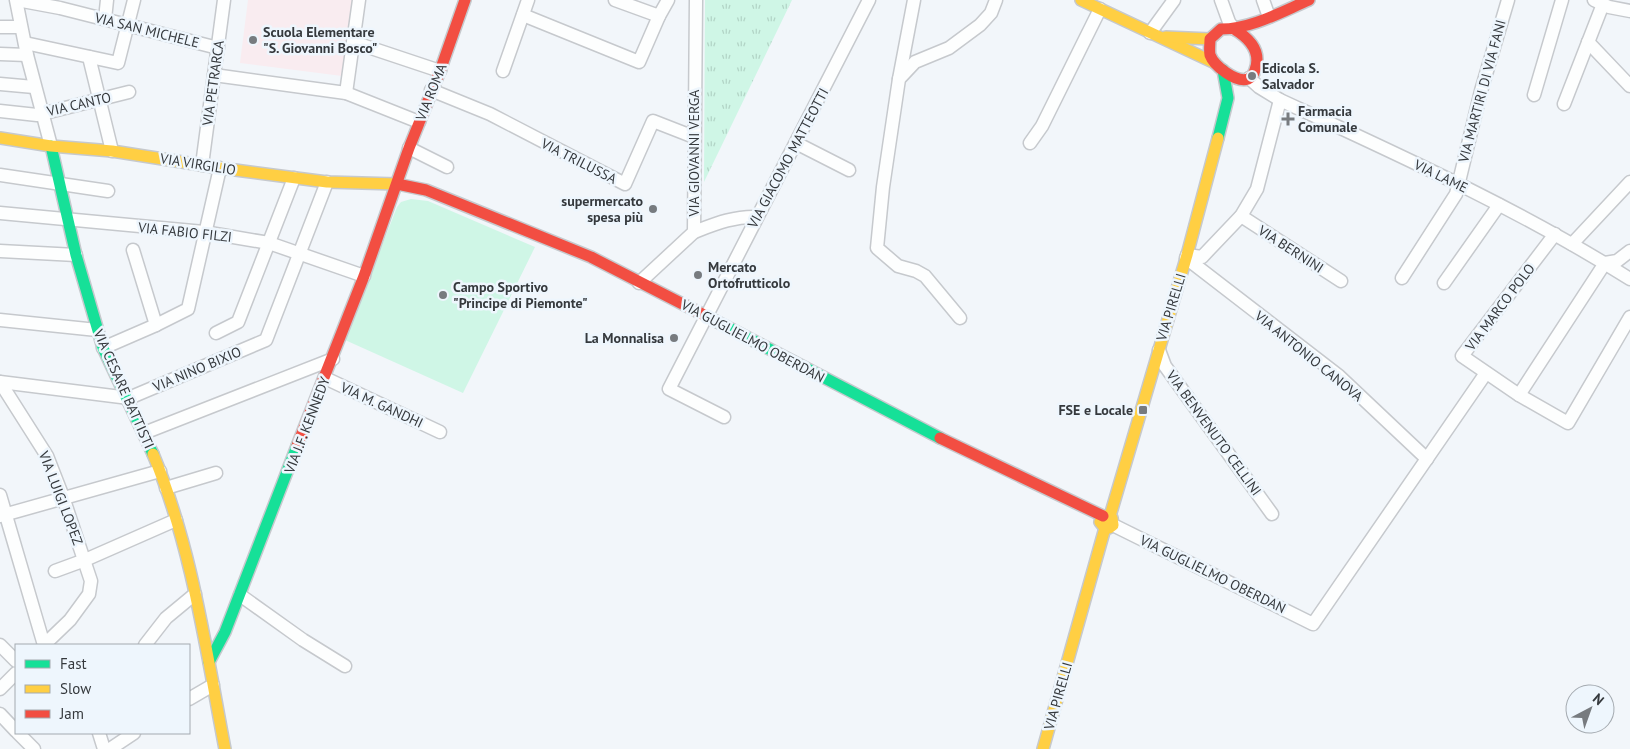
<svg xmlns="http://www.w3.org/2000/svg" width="1630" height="749" font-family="'PT Sans',sans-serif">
  <defs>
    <pattern id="grass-tufts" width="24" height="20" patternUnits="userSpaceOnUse" patternTransform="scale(1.25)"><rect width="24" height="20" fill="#cff6e6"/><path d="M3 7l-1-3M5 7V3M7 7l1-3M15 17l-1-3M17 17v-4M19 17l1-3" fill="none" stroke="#b2d4c6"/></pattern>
  </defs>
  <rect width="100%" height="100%" fill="#f2f6fa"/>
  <path fill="#f9ecf0" d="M248,0H352L342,76L240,63Z"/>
  <path fill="url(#grass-tufts)" d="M705,0H792L704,182Z"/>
  <path fill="#cff6e6" d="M411,199L428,201L535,247L463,393L345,340L397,207L401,202Z"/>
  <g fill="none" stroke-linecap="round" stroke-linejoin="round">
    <defs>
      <g id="street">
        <path d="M16,0L27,55L51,146"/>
        <path d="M17,0L60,8L218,48"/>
        <path d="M615,0L659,16L668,0"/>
        <path d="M1221,0L1229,22L1234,29"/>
        <path d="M1263,0L1269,17"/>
        <path d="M1594,0L1609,7L1630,11"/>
        <path d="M523,15L639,62L659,16"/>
        <path d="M105,19L107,0"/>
        <path d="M0,27H20"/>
        <path d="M1150,33L1174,0"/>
        <path d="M353,42L440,71"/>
        <path d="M1588,42L1630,86"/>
        <path d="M25,43L118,63L134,0"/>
        <path d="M0,54L27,55"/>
        <path d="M89,57L112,151"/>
        <path d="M503,71L528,0"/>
        <path d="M214,75L346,93L419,122"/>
        <path d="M1249,78L1259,87L1280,100C1399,155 1519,209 1630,279"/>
        <path d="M899,79L914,0"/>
        <path d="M0,84L34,87"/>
        <path d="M431,90L490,114L625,184L653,121L694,137"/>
        <path d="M346,93L359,0"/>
        <path d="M1534,95L1562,0"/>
        <path d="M1564,104L1603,4"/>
        <path d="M0,111L37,115L129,92"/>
        <path d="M796,143L849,170"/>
        <path d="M1030,143L1042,126L1100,9"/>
        <path d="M409,148L447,167"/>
        <path d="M202,165L224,0"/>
        <path d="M0,175L108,191"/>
        <path d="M0,213L204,232L269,243L364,276"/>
        <path d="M1241,216L1341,281"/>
        <path d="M694,232C715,224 734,216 757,217"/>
        <path d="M1555,234L1462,356L1519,395L1568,423L1630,317"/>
        <path d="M1572,244L1630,182"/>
        <path d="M133,250L156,325"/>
        <path d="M0,251L76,255"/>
        <path d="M1187,255L1202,257L1241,216L1257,189L1280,100"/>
        <path d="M1186,258L1339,376L1427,459"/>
        <path d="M1402,278L1456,194L1481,91L1508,0"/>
        <path d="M639,283L694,232L696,0"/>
        <path d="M1444,283L1499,205"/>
        <path d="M960,318L925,276L916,271L898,266L877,248L883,187L899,79L915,62L949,48L980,25L991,13L996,0"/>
        <path d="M0,320L97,330"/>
        <path d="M216,333L238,322L294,178"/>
        <path d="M103,348L156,325L188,309L220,168"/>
        <path d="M1159,350L1165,366L1272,514"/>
        <path d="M325,378L440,432"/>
        <path d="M0,382L129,398L266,340L327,182"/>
        <path d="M0,382L47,456L63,497L91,581L89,594L70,620L44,645"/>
        <path d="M1519,395L1605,263L1617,261L1630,251"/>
        <path d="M724,417L669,389L869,0"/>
        <path d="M144,433L333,359"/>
        <path d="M166,488L216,473"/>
        <path d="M0,495L44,645"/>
        <path d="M0,516L160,471"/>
        <path d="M1113,525L1313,624L1486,373"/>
        <path d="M55,571L85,560L176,520"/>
        <path d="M240,595L303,640L345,666"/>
        <path d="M0,645L16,661"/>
        <path d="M145,645L166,618L195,594"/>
        <path d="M0,689L16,673"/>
        <path d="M189,699L213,685"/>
        <path d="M0,714L16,731"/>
        <path d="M18,733L34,749"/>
        <path d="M99,733L104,749"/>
        <path d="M110,749L134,733"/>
      </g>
      <g id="fast">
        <path d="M1218,138L1228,98L1223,70"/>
        <path d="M51,146L76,255L103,348L153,454"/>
        <path d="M706,316L940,438"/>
        <path d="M209,662L225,632L297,446"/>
      </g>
      <g id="slow">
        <path d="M1081,0L1215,63"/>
        <path d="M1166,37L1210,39"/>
        <path d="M0,138L51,146L112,151L220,168L327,182L397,184"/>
        <path d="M153,454C192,547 206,650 225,749"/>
        <path d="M1109,516H1103L1100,522L1105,528H1109L1113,525L1112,518L1110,516L1187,255L1218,138"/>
        <path d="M1043,749L1105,528"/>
      </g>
      <g id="jam">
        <path d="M1234,29C1249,38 1262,51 1255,70C1254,74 1252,77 1248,79C1236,83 1214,66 1210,55C1209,50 1210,44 1210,39L1221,29C1251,29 1281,12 1309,0"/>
        <path d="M397,184L426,190L591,257L706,316"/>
        <path d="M940,438L1103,516"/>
        <path d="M297,446L364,276L409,148L440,71L465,0"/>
      </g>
    </defs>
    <use href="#street" stroke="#c6c9cd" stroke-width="15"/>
    <use href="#fast" stroke="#c6c9cd" stroke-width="14"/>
    <use href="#slow" stroke="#c6c9cd" stroke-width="14"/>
    <use href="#jam" stroke="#c6c9cd" stroke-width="14"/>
    <use href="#street" stroke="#fdfefe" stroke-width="12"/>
    <use href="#fast" stroke="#16e098" stroke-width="11"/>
    <use href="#slow" stroke="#ffcf43" stroke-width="11"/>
    <use href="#jam" stroke="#f24e42" stroke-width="11"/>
  </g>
  <g fill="#777b7f" stroke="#eef6fd" stroke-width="2">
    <circle cx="253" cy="40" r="5"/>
    <circle cx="1252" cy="76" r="5"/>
    <path d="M1285.5 111.5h5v5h5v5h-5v5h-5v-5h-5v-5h5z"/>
    <circle cx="653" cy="209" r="5"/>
    <circle cx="698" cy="275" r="5"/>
    <circle cx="443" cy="295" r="5"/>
    <circle cx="674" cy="338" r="5"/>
    <rect x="1138" y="405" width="10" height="10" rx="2.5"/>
  </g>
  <g text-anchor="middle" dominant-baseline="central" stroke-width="5" stroke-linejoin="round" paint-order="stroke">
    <g font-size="14" fill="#35393d" stroke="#eef6fd">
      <text transform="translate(147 30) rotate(14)">VIA SAN MICHELE</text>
      <text transform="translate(213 83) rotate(-82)">VIA PETRARCA</text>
      <text transform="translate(1482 91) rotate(-75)">VIA MARTIRI DI VIA FANI</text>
      <text transform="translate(431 92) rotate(-68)">VIA ROMA</text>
      <text transform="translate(79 104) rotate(-13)">VIA CANTO</text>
      <text transform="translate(694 153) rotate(-90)">VIA GIOVANNI VERGA</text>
      <text transform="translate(788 158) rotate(-62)">VIA GIACOMO MATTEOTTI</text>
      <text transform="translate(579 161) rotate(27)">VIA TRILUSSA</text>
      <text transform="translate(198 164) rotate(9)">VIA VIRGILIO</text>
      <text transform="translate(1441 176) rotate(26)">VIA LAME</text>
      <text transform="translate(185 232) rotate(6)">VIA FABIO FILZI</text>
      <text transform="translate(1291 249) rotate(33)">VIA BERNINI</text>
      <text transform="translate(1171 307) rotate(-73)">VIA PIRELLI</text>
      <text transform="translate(1500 307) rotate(-53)">VIA MARCO POLO</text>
      <text transform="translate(753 341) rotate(28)">VIA GUGLIELMO OBERDAN</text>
      <text transform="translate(1309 356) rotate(39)">VIA ANTONIO CANOVA</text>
      <text transform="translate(197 369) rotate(-23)">VIA NINO BIXIO</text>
      <text transform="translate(124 389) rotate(66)">VIA CESARE BATTISTI</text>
      <text transform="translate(382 405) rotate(25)">VIA M. GANDHI</text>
      <text transform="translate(307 425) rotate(-69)">VIA J.F. KENNEDY</text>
      <text transform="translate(1214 433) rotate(54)">VIA BENVENUTO CELLINI</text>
      <text transform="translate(61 498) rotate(69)">VIA LUIGI LOPEZ</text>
      <text transform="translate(1213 574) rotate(26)">VIA GUGLIELMO OBERDAN</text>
      <text transform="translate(1058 696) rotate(-74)">VIA PIRELLI</text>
    </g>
    <g font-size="14" font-weight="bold" fill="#35393d" stroke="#eef6fd" text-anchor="start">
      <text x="263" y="32">Scuola Elementare<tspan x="263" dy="16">"S. Giovanni Bosco"</tspan></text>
      <text x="1262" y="68">Edicola S.<tspan x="1262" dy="16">Salvador</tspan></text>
      <text x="1298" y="111">Farmacia<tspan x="1298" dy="16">Comunale</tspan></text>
      <text x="643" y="201" text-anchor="end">supermercato<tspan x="643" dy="16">spesa più</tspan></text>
      <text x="708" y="267">Mercato<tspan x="708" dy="16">Ortofrutticolo</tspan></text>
      <text x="453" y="287">Campo Sportivo<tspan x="453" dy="16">"Principe di Piemonte"</tspan></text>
      <text x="664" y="338" text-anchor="end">La Monnalisa</text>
      <text x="1133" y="410" text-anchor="end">FSE e Locale</text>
    </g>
  </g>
  <rect x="15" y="644" width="175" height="90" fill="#eef6fd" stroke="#a4aab0"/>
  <rect x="25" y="660" width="25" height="8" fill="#16e098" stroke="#a4aab0"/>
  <text x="60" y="669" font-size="15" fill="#35393d">Fast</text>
  <rect x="25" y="685" width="25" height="8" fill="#ffcf43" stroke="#a4aab0"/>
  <text x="60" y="694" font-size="15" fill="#35393d">Slow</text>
  <rect x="25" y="710" width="25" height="8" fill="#f24e42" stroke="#a4aab0"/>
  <text x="60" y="719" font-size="15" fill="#35393d">Jam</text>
  <g transform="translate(1590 709) rotate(41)"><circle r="24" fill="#eef6fd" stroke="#a4aab0"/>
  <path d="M0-4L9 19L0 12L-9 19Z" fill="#777b7f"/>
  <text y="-8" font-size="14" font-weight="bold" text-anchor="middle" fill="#35393d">N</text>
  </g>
</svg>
